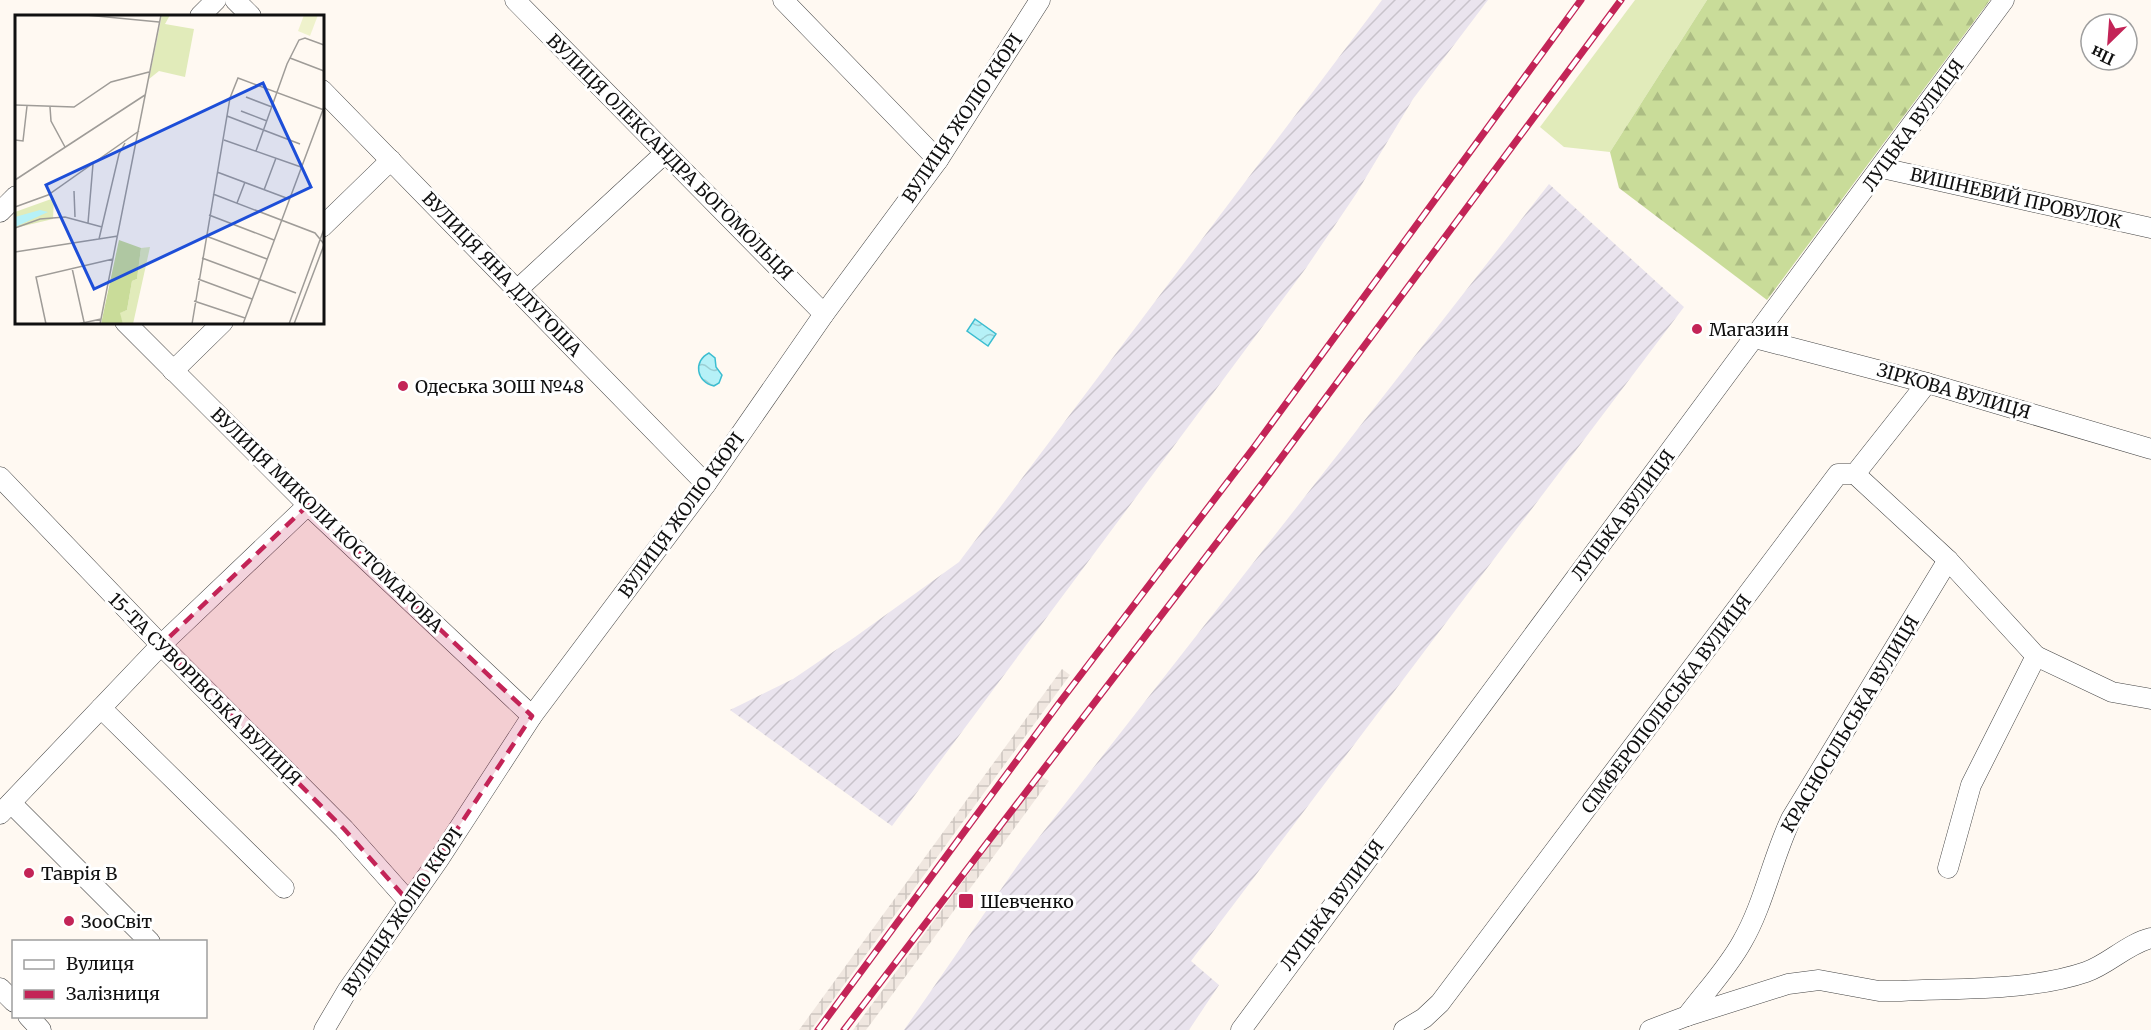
<svg xmlns="http://www.w3.org/2000/svg" width="2151" height="1030" font-family="Merriweather,serif">
  <defs>
    <pattern id="industrial-furrows" width="10" height="10" patternUnits="userSpaceOnUse" patternTransform="scale(1.5)"><rect width="10" height="10" fill="#eae4ee"/><path d="M-1 1l2-2M0 10L10 0M9 11l2-2" fill="none" stroke="#c8c3cb"/></pattern>
    <pattern id="forest-firs" width="22" height="20" patternUnits="userSpaceOnUse" patternTransform="scale(1.5)"><rect width="22" height="20" fill="#c9dc99"/><path d="M5 1l3.5 6h-7zM16 11l3.5 6h-7z" fill="#acbc83"/></pattern>
    <pattern id="plaza-grid" width="8" height="8" patternUnits="userSpaceOnUse" patternTransform="scale(1.5)"><rect width="8" height="8" fill="#f0e7e0"/><path d="M0 4h8M4 0v8" fill="none" stroke="#cdc5bf"/></pattern>
    <pattern id="water-waves" width="16" height="10" patternUnits="userSpaceOnUse" patternTransform="scale(1.5)"><rect width="16" height="10" fill="#b6f1f7"/><path d="M0 5q4-4 8 0t8 0" fill="none" stroke="#9bced3"/></pattern>
  </defs>
  <rect width="100%" height="100%" fill="#fff9f2"/>
  <g fill="url(#industrial-furrows)">
    <path d="M1382,0H1488L1413,99L1356,194L1306,268L892,826L730,710L793,679L855,637L959,562Z"/>
    <path d="M1549,184L1684,307L1191,961L1219,985L1189,1030H904L1022,859Z"/>
  </g>
  <path fill="#e1ebba" d="M1635,0H1707L1610,152L1564,147L1540,127Z"/>
  <path fill="url(#forest-firs)" d="M1707,0H1990L1767,300L1619,188L1610,152Z"/>
  <g fill="url(#plaza-grid)">
    <path d="M1062,669L1070,675L811,1030H799Z"/>
    <path d="M1041,776L1049,781L875,1018L866,1030H853Z"/>
  </g>
  <g fill="url(#water-waves)" stroke="#3bbdd0" stroke-width="1.5">
    <path d="M975,319L996,334L988,346L967,331Z"/>
    <path d="M709,353L715,358L716,367L722,375L719,383L714,386C696,382 693,361 709,353Z"/>
  </g>
  <g fill="none" stroke-linecap="round" stroke-linejoin="round">
    <defs>
      <g id="minor">
        <path d="M235,0L251,16"/>
        <path d="M515,0L824,314"/>
        <path d="M783,0L938,160"/>
        <path d="M200,16L216,0"/>
        <path d="M322,90L706,484"/>
        <path d="M1882,168L2151,228"/>
        <path d="M0,212L16,196"/>
        <path d="M322,227L391,160"/>
        <path d="M517,290L665,153"/>
        <path d="M125,322L308,505L532,716"/>
        <path d="M1755,338L1927,383L2151,449"/>
        <path d="M173,371L223,322"/>
        <path d="M1855,474L1948,560L2036,656L2112,692L2151,699"/>
        <path d="M0,477L161,645L344,829L409,902"/>
        <path d="M101,708L284,888"/>
        <path d="M11,803L150,942"/>
        <path d="M0,814L161,645L308,505"/>
        <path d="M1948,868L1971,785L2036,656"/>
        <path d="M0,988L14,1002"/>
        <path d="M28,1016L41,1030"/>
        <path d="M1687,1016C1705,992 1727,969 1742,942C1764,904 1772,859 1791,819L1948,560"/>
        <path d="M324,1030L347,991L439,859L532,716L706,484L824,314L938,160L1040,0"/>
        <path d="M1241,1030L2004,0"/>
        <path d="M1404,1030L1424,1018L1440,1003L1838,474H1855L1927,383"/>
        <path d="M1650,1030L1687,1016L1788,984L1819,980L1879,991H1901C1959,988 2031,991 2086,972C2109,964 2127,944 2151,938"/>
      </g>
    </defs>
    <use href="#minor" stroke="#434343" stroke-width="21"/>
    <use href="#minor" stroke="#fff" stroke-width="20"/>
    <defs>
      <g id="rail">
        <path d="M818,1030L1060,702L1255,446L1581,0"/>
        <path d="M844,1030L1261,485L1621,0"/>
      </g>
    </defs>
    <use href="#rail" stroke="#c32457" stroke-width="7"/>
    <use href="#rail" stroke="#fff" stroke-width="4.5" stroke-dasharray="14" stroke-linecap="butt"/>
  </g>
  <path fill="#c32457" fill-opacity="0.2" stroke="#c32457" stroke-width="4.5" stroke-dasharray="12 8" stroke-linejoin="round" d="M308,505L532,716L409,902L344,829L161,645Z"/>
  <g fill="#c32457" stroke="#fff" stroke-width="2">
    <circle cx="1697" cy="329" r="6"/>
    <circle cx="403" cy="386" r="6"/>
    <circle cx="29" cy="873" r="6"/>
    <rect x="958" y="893" width="16" height="16" rx="3"/>
    <circle cx="69" cy="921" r="6"/>
  </g>
  <g text-anchor="middle" dominant-baseline="central" stroke-width="6" stroke-linejoin="round" paint-order="stroke">
    <g font-size="18" fill="#101010" stroke="#fff">
      <text transform="translate(962 118) rotate(-56)">ВУЛИЦЯ ЖОЛІО КЮРІ</text>
      <text transform="translate(1913 125) rotate(-54)">ЛУЦЬКА ВУЛИЦЯ</text>
      <text transform="translate(670 157) rotate(45)">ВУЛИЦЯ ОЛЕКСАНДРА БОГОМОЛЬЦЯ</text>
      <text transform="translate(2016 198) rotate(13)">ВИШНЕВИЙ ПРОВУЛОК</text>
      <text transform="translate(502 274) rotate(46)">ВУЛИЦЯ ЯНА ДЛУГОША</text>
      <text transform="translate(1954 391) rotate(16)">ЗІРКОВА ВУЛИЦЯ</text>
      <text transform="translate(681 515) rotate(-54)">ВУЛИЦЯ ЖОЛІО КЮРІ</text>
      <text transform="translate(1623 515) rotate(-53)">ЛУЦЬКА ВУЛИЦЯ</text>
      <text transform="translate(327 520) rotate(44)">ВУЛИЦЯ МИКОЛИ КОСТОМАРОВА</text>
      <text transform="translate(205 689) rotate(45)">15-ТА СУВОРІВСЬКА ВУЛИЦЯ</text>
      <text transform="translate(1666 704) rotate(-53)">СІМФЕРОПОЛЬСЬКА ВУЛИЦЯ</text>
      <text transform="translate(1850 724) rotate(-59)">КРАСНОСІЛЬСЬКА ВУЛИЦЯ</text>
      <text transform="translate(1332 905) rotate(-53)">ЛУЦЬКА ВУЛИЦЯ</text>
      <text transform="translate(402 912) rotate(-56)">ВУЛИЦЯ ЖОЛІО КЮРІ</text>
    </g>
    <g font-size="18" fill="#101010" stroke="#fff" text-anchor="start">
      <text x="1709" y="329">Магазин</text>
      <text x="415" y="386">Одеська ЗОШ №48</text>
      <text x="41" y="873">Таврія В</text>
      <text x="980" y="901">Шевченко</text>
      <text x="81" y="921">ЗооСвіт</text>
    </g>
  </g>
  <g transform="translate(15 15)">
    <rect width="309" height="309" fill="#fff9f2"/>
    <path d="M147,0H155L150,9L179,14L170,62L144,56L134,64ZM39,183L38,204L0,213V197ZM135,232L118,309H108L104,298L112,295L117,266L122,264L126,233Z" fill="#e1ebba"/>
    <path d="M104,225L126,233L122,264L117,266L112,295L105,298L108,309H86Z" fill="#c9dc99"/>
    <path d="M289,0H303L295,21L283,16Z" fill="#eff2cc"/>
    <path d="M25,195L33,197L0,212V202Z" fill="#b6f1f7"/>
    <path fill="none" stroke="#9f9c98" stroke-width="1.5" d="M71,0L144,7M275,43L309,56M231,82L257,92M0,90L59,92L96,67L134,57M35,92L36,106L50,132M226,96L252,106M212,101L285,129M0,125L8,126L12,91M209,125L286,152M241,136L272,49L284,25L290,23L309,30M202,157L274,184M0,165L130,80M249,175L261,143M59,176L60,202M198,179L300,218L309,229M222,188L230,167M0,192L33,180L124,116M194,200L259,225M73,208L78,149M0,213L25,204L50,202L87,212M191,221L252,244M84,224L104,139L110,128M0,237L103,221M187,243L281,278M57,253L69,307M183,264L237,284M179,286L230,303M31,309L21,262L98,244M63,309L86,304M85,309L146,0M177,309L215,83L223,63L309,95M228,309L309,92M274,309L309,214M279,309L309,230"/>
    <path fill="#1d4ed8" fill-opacity="0.15" stroke="#1d4ed8" stroke-width="3" d="M248,68L296,172L79,274L31,170Z"/>
    <rect width="309" height="309" fill="none" stroke="#101010" stroke-width="3"/>
  </g>
  <rect x="12" y="940" width="195" height="78" fill="#ffffff" stroke="#9f9f9f" stroke-width="1.5"/>
  <rect x="24" y="960" width="30" height="9" fill="#ffffff" stroke="#9f9f9f" stroke-width="1.5"/>
  <text x="66" y="970" font-size="18" fill="#101010">Вулиця</text>
  <rect x="24" y="990" width="30" height="9" fill="#c32457" stroke="#9f9f9f" stroke-width="1.5"/>
  <text x="66" y="1000" font-size="18" fill="#101010">Залізниця</text>
  <g transform="translate(2109 42) rotate(205)"><circle r="28" fill="#ffffff" stroke="#9f9f9f" stroke-width="1.5"/>
  <path d="M0-4.5L10 22L0 15L-10 22Z" fill="#c32457"/>
  <text y="-9" font-size="16" font-weight="bold" text-anchor="middle" fill="#101010">Пн</text>
  </g>
</svg>
